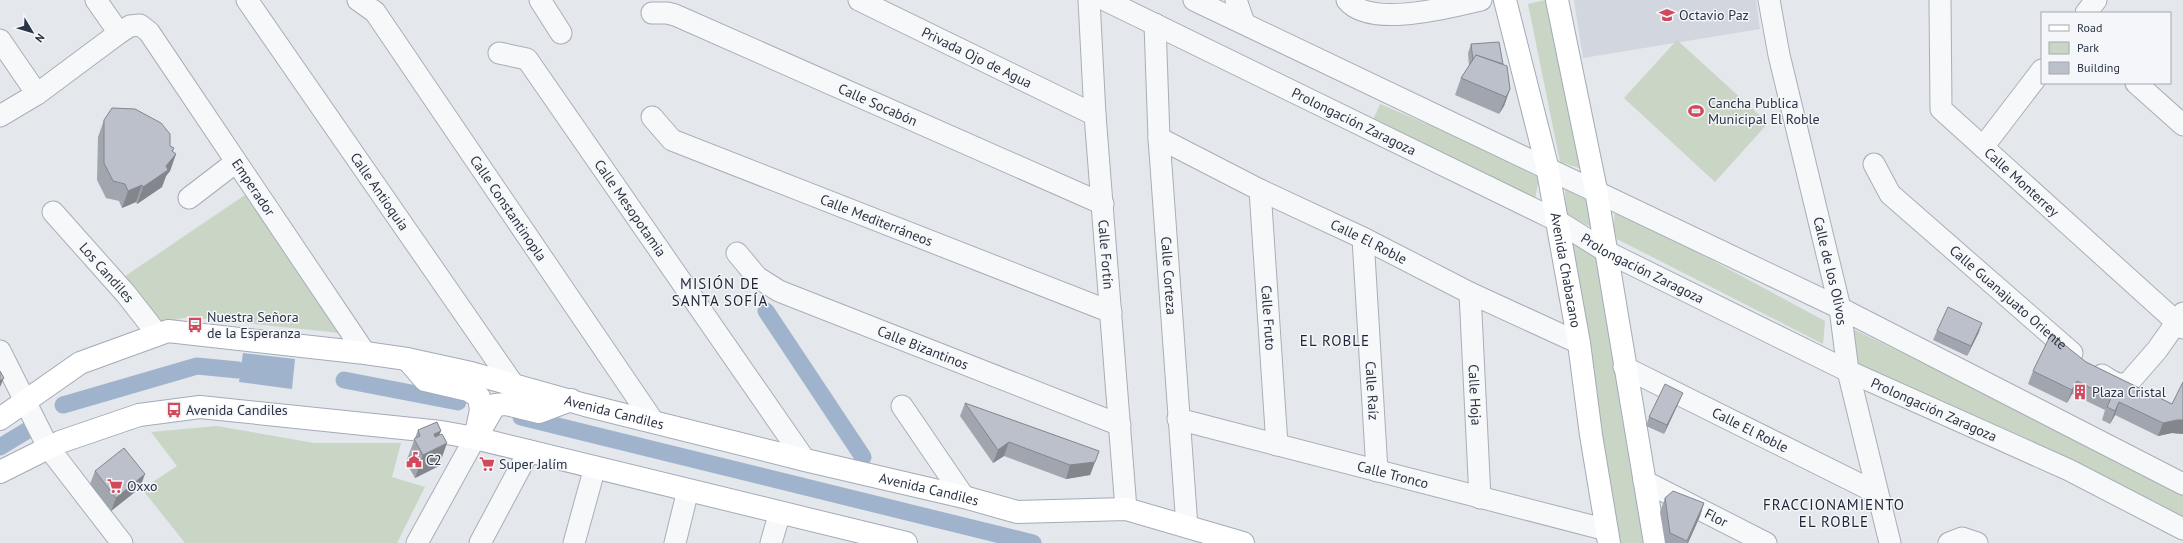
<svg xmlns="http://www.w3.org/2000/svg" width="2183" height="543" font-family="'PT Sans',sans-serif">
  <rect width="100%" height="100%" fill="#e4e7ec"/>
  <path fill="#d2d6de" d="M1574,0H1756L1760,29L1583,58Z"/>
  <g fill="#c9d6c5">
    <path d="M1545,0H1554L1585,170L1560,162L1528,4Z"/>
    <path d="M1677,40L1768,123L1715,182L1624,98Z"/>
    <path d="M1380,104L1540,172L1535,199L1373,120Z"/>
    <path d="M1565,189L1588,199L1591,227L1566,214Z"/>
    <path d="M245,195L340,333L188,317L144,327L109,287Z"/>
    <path d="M1615,208L1825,321L1823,344L1613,237Z"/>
    <path d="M1565,232L1603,255L1651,543H1616Z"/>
    <path d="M1851,328L2183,490V527L1856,365Z"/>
    <path d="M217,426L314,443H401L392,477L425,487L397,543H185L142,489L177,466L151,432Z"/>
  </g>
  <path fill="#9fb4cc" d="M243,353L295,359L292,389L239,382Z"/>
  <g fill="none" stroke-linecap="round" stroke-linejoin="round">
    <g stroke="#9fb4cc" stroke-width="17">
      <path d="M766,311L863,457"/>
      <path d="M344,380L458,402"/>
      <path d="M63,405L197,366L238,370"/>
      <path d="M521,417L1033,543"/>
      <path d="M0,447L28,430"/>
    </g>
    <defs>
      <g id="minor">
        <path d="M96,0L119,33"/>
        <path id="s1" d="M247,0L513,384"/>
        <path id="s2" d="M358,0L375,12L653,421"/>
        <path d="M540,0L561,33"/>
        <path id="s3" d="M859,0L1095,115"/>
        <path id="s4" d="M1089,0L1095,115L1126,509"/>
        <path id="s5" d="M1105,0L1556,220L1607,252L1848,371L2069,470L2183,529"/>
        <path d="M1194,0L1840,308L2183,484"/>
        <path d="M1236,0L1244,23"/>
        <path d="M1347,0C1370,29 1450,7 1481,0"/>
        <path id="s6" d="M1769,0L1779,55L1840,308L1848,371L1890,543"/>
        <path id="s7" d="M1940,0L1941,109L2183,328"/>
        <path id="s8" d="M652,13H667L675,15L1103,204"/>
        <path d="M2086,13L2096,0"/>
        <path id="s9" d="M1155,24L1159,138L1187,527"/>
        <path d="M0,40L37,94"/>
        <path id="s10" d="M499,53L527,59L805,460"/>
        <path d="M2136,83L2183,125"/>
        <path id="s11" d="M0,116L37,94L119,33L130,26L140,25L149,32L365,353"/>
        <path id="s12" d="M652,117L672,140L1111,312"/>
        <path id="s13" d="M1159,138L1260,190L1363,238L1470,293L1579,343"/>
        <path d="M1983,147L2042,70"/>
        <path id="s14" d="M1874,164L1890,194L2072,353"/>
        <path id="s15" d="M1260,190L1277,445"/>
        <path d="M189,198L236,162"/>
        <path id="s16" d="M53,212L126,294L158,335"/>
        <path id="s17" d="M1363,238L1377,471"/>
        <path id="s18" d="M737,253L757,277L779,291L1120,425"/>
        <path id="s19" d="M1470,293L1480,498"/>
        <path d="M0,351L48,447L122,543"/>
        <path id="s20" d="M1624,367L1877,493"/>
        <path d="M2102,375C2112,381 2119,388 2130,381L2157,350L2183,313"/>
        <path d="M902,406L964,497"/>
        <path id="s21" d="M1178,419L1607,530"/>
        <path id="s22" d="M1644,481L1766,543"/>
        <path d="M417,543L475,438"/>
        <path d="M480,543L529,451"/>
        <path d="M574,543L595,467"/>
        <path d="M675,543L688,490"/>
        <path d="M771,543L780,512"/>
        <path d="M1949,543L1962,538L1977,543"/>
      </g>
      <g id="major">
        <path id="s23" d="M1505,0L1547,166L1579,343L1591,435L1609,543"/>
        <path d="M1557,0L1596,190L1655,543"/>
        <path d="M407,359L425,380L468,390L479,397L481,410L475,438"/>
        <path id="s24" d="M0,419L80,363L168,331L365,353L407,359L471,373L585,405L805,460L964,497L1017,512L1126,509L1243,543"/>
        <path d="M481,429L495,405L506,404L539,412L571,400"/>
        <path d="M0,472L60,442L139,415L200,407L441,432L475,438L906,543"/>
      </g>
    </defs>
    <use href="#minor" stroke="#a9aeb7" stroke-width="23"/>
    <use href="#major" stroke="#a3abb8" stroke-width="24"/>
    <use href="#minor" stroke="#f7f8fa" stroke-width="21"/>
    <use href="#major" stroke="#fff" stroke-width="22"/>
  </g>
  <g fill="#a1a5ae">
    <path d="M1471,44L1503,64L1510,89L1504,106L1499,114L1455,95L1461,78L1469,66L1468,53Z"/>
    <path d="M104,120L170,146L174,148L172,151L176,154L170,171L166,176L162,187L137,204L136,202L122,208L119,201L106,198L97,180L98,137Z"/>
    <path d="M1937,331L1979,332L1967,356L1933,340Z"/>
    <path d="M2086,362L2172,404L2183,382V434L2172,433L2158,436L2115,415L2110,424L2102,420L2105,410L2072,394L2067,403L2028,384L2033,371Z"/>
    <path d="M1679,402L1664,434L1646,426L1649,417Z"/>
    <path d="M965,403L1099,451L1090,475L1066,479L1004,456L993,463L960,416Z"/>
    <path d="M418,430L439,435V466L415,478L406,462Z"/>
    <path d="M95,471L140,488L111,511L90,484Z"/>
    <path d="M1665,498L1704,503L1700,516L1688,543H1665L1660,512Z"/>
  </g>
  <g fill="#83868d">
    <path d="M1510,89L1504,106L1499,114L1506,97Z"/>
    <path d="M174,148L168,163L176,154L170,171L166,176L162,187L137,204L143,187Z"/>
    <path d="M142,185L136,202L122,208L128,191Z"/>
    <path d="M1982,323L1979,332L1967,356L1971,346Z"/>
    <path d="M4,378L0,387V381Z"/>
    <path d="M2077,381L2072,394L2067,403L2072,390Z"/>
    <path d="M1683,393L1679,402L1664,434L1667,425Z"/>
    <path d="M2119,402L2115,415L2110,424L2115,411Z"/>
    <path d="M2177,420H2183V434L2172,433L2158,436L2163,423Z"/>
    <path d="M441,431L434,450L447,443L439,466L415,478L423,455L434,434Z"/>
    <path d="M1009,442L1004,456L993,463L998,450Z"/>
    <path d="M1095,462L1090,475L1066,479L1070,465Z"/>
    <path d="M145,474L140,488L111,511L116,498Z"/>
    <path d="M1704,503L1700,516L1688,543H1687Z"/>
  </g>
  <g fill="#bbc0ca" stroke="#83868d">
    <path d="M1499,42L1503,64L1476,55L1473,60L1471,44Z"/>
    <path d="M1476,55L1507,66L1510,89L1506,97L1461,78Z"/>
    <path d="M112,108L135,109L161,123L170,134V146L174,148L172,151L176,154L166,166L168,170L143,187L142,185L128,191L125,184L113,181L104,163V120Z"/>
    <path d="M1948,307L1982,323L1971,346L1937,331Z"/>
    <path d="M2051,334L2086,362L2172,404L2183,382V420H2177L2163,423L2119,402L2115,411L2107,407L2111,398L2077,381L2072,390L2033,371Z"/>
    <path d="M0,371L4,378L0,381Z"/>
    <path d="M1665,384L1683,393L1667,425L1649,417Z"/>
    <path d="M965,403L1099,451L1095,462L1070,465L1009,442L998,450Z"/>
    <path d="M437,422L441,431L434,434L435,437L442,434L447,443L423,455L414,439L420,436L418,430Z"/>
    <path d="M124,448L145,474L116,498L95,471Z"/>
    <path d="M1673,491L1704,503L1687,541L1670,533L1665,498Z"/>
  </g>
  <defs>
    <symbol id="school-bare" viewBox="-9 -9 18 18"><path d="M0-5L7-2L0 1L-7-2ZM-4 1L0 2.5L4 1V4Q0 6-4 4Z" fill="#d1495b" stroke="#f4f6f9" stroke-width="2.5" paint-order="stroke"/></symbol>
    <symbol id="stadium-bare" viewBox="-9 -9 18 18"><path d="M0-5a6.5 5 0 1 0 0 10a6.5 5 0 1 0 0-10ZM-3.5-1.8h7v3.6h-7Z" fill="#d1495b" stroke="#f4f6f9" stroke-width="2.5" paint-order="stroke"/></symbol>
    <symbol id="bus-bare" viewBox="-9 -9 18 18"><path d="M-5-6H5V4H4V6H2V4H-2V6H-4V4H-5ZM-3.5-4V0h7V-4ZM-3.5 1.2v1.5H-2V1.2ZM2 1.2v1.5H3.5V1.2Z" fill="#d1495b" stroke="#f4f6f9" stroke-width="2.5" paint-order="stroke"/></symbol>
    <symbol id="building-bare" viewBox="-9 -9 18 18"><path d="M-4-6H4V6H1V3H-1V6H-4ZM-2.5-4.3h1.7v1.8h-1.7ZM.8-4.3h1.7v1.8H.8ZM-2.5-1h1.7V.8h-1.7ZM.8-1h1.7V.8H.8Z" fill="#d1495b" stroke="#f4f6f9" stroke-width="2.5" paint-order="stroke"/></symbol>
    <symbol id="civic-bare" viewBox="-9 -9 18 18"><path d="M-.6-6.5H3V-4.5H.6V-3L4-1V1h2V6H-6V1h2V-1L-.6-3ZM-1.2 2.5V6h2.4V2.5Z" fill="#d1495b" stroke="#f4f6f9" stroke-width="2.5" paint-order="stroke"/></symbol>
    <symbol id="supermarket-bare" viewBox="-9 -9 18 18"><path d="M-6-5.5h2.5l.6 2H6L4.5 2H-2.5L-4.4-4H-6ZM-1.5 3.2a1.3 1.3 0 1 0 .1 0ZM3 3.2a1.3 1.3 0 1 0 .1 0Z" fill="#d1495b" stroke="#f4f6f9" stroke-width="2.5" paint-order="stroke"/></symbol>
  </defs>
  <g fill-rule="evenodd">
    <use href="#school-bare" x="1656" y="4" width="22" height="22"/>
    <use href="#stadium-bare" x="1685" y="100" width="22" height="22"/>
    <use href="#bus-bare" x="184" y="314" width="22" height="22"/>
    <use href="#building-bare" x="2069" y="381" width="22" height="22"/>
    <use href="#bus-bare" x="163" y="399" width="22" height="22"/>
    <use href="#civic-bare" x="403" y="449" width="22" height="22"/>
    <use href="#supermarket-bare" x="476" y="453" width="22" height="22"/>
    <use href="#supermarket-bare" x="104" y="475" width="22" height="22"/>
  </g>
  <g text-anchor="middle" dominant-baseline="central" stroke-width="3" stroke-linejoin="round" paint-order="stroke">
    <g font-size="14" fill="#2b3445" stroke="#f4f6f9" text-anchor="start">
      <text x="1679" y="15">Octavio Paz</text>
      <text x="1708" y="103">Cancha Publica<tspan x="1708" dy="16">Municipal El Roble</tspan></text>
      <text x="207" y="317">Nuestra Señora<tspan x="207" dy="16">de la Esperanza</tspan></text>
      <text x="2092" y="392">Plaza Cristal</text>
      <text x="186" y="410">Avenida Candiles</text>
      <text x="426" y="460">C2</text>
      <text x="499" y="464">Super Jalím</text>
      <text x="127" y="486">Oxxo</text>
    </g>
    <g font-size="14" fill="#2b3445" stroke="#f4f6f9">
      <text stroke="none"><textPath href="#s3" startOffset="131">Privada Ojo de Agua</textPath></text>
      <text stroke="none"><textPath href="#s8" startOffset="245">Calle Socabón</textPath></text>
      <text stroke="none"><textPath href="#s5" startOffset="277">Prolongación Zaragoza</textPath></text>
      <text stroke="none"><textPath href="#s7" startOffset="218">Calle Monterrey</textPath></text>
      <text stroke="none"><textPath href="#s11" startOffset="367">Emperador</textPath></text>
      <text stroke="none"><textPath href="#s1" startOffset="233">Calle Antioquia</textPath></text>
      <text stroke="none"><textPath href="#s2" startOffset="258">Calle Constantinopla</textPath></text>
      <text stroke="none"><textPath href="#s10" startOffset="210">Calle Mesopotamia</textPath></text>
      <text stroke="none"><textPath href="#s12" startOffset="250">Calle Mediterráneos</textPath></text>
      <text stroke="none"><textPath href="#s13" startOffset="234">Calle El Roble</textPath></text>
      <text stroke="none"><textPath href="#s4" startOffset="255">Calle Fortín</textPath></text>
      <text stroke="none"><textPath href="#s5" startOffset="601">Prolongación Zaragoza</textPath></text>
      <text stroke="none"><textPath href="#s23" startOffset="277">Avenida Chabacano</textPath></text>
      <text stroke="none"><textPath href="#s6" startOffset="278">Calle de los Olivos</textPath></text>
      <text stroke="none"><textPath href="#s16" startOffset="81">Los Candiles</textPath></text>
      <text stroke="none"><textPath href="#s9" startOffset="252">Calle Corteza</textPath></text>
      <text stroke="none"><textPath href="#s14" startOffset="191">Calle Guanajuato Oriente</textPath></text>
      <text stroke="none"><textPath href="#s15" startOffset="128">Calle Fruto</textPath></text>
      <text stroke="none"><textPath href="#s18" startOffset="212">Calle Bizantinos</textPath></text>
      <text stroke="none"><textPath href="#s17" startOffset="153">Calle Raíz</textPath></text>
      <text stroke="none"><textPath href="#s19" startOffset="102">Calle Hoja</textPath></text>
      <text stroke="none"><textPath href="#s5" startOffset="925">Prolongación Zaragoza</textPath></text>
      <text stroke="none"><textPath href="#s24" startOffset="646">Avenida Candiles</textPath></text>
      <text stroke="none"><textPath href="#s20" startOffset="141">Calle El Roble</textPath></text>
      <text stroke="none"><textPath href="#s21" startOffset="222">Calle Tronco</textPath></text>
      <text stroke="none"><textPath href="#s24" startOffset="970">Avenida Candiles</textPath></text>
      <text stroke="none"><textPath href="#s22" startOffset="81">Flor</textPath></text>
    </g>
    <g font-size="15" letter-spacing="1" fill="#1d2536" stroke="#f4f6f9">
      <text x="720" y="283">MISIÓN DE<tspan x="720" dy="17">SANTA SOFÍA</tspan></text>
      <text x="1335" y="340">EL ROBLE</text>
      <text x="1834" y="504">FRACCIONAMIENTO<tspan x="1834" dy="17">EL ROBLE</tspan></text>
    </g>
  </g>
  <rect x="2041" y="12" width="130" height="72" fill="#f4f6f9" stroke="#a4a8b1"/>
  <rect x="2049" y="25" width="20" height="6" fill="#ffffff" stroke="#a4a8b1"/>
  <text x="2077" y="32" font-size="12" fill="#2b3445">Road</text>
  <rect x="2049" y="42" width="20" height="12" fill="#c9d6c5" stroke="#a4a8b1"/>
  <text x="2077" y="52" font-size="12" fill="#2b3445">Park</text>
  <rect x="2049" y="62" width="20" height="12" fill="#bbc0ca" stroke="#a4a8b1"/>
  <text x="2077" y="72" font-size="12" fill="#2b3445">Building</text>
  <g transform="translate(32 32) rotate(128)" stroke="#f4f6f9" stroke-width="3" paint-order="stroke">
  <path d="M0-3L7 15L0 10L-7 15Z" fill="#2b3445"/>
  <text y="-6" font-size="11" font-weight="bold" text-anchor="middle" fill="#2b3445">N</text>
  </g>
</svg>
